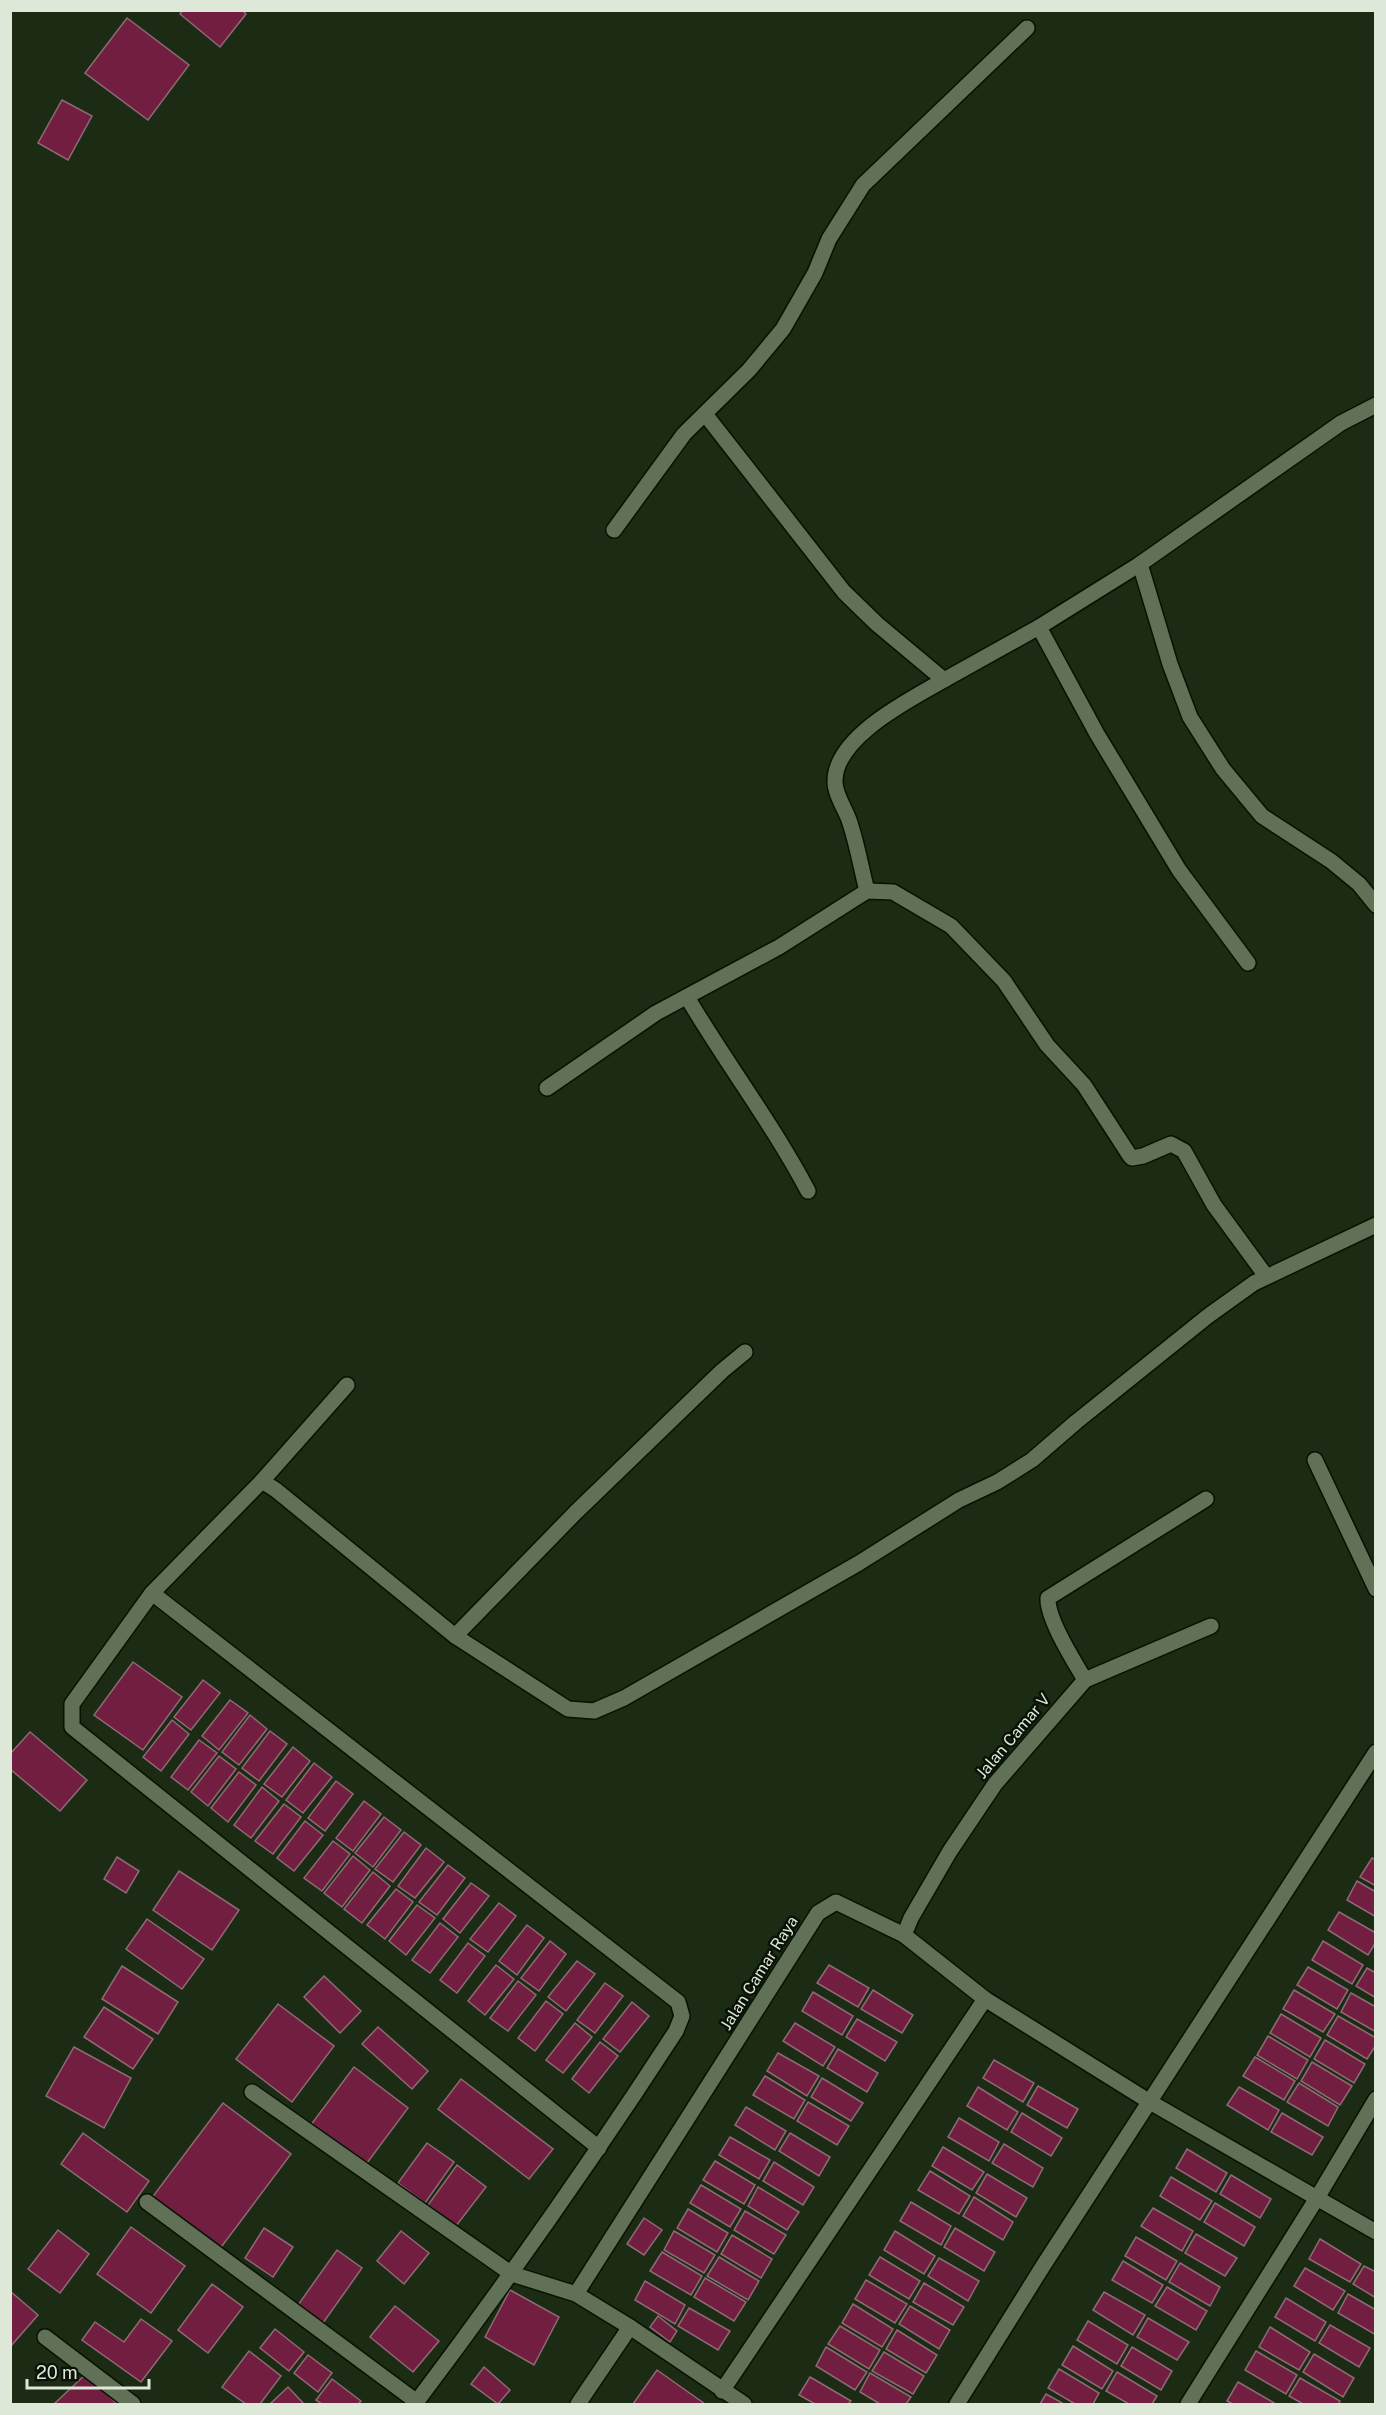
<svg xmlns="http://www.w3.org/2000/svg" width="1386" height="2415" font-family="'Public Sans',sans-serif">
  <rect width="100%" height="100%" fill="#1c2b13"/>
  <g fill="#721e40" stroke="#8d6b75" stroke-width="1.5">
    <path d="M183,10H242L246,14L220,47L180,14Z"/>
    <path d="M127,18L189,65L148,120L85,73Z"/>
    <path d="M62,100L92,116L68,160L38,143Z"/>
    <path d="M133,1662L182,1697L143,1750L94,1715Z"/>
    <path d="M203,1680L220,1693L191,1730L174,1717Z"/>
    <path d="M230,1700L248,1713L219,1750L202,1736Z"/>
    <path d="M250,1715L267,1729L239,1765L222,1752Z"/>
    <path d="M172,1720L189,1734L161,1771L143,1757Z"/>
    <path d="M270,1731L287,1744L259,1781L242,1768Z"/>
    <path d="M30,1732L87,1780L60,1811L10,1769V1754Z"/>
    <path d="M199,1740L217,1753L188,1790L171,1777Z"/>
    <path d="M293,1747L310,1761L282,1797L264,1784Z"/>
    <path d="M219,1756L236,1769L208,1806L191,1792Z"/>
    <path d="M314,1763L332,1777L303,1813L286,1800Z"/>
    <path d="M239,1772L256,1785L228,1822L211,1808Z"/>
    <path d="M336,1781L353,1794L325,1831L308,1818Z"/>
    <path d="M262,1787L279,1801L251,1838L234,1825Z"/>
    <path d="M364,1801L381,1814L353,1851L336,1838Z"/>
    <path d="M284,1804L301,1817L273,1854L255,1841Z"/>
    <path d="M384,1817L401,1830L373,1867L355,1853Z"/>
    <path d="M305,1821L323,1835L294,1871L277,1858Z"/>
    <path d="M404,1832L421,1845L393,1882L375,1869Z"/>
    <path d="M333,1841L350,1854L322,1891L304,1878Z"/>
    <path d="M426,1848L444,1862L415,1898L398,1886Z"/>
    <path d="M353,1856L370,1870L342,1907L324,1893Z"/>
    <path d="M117,1857L139,1871L126,1893L104,1879Z"/>
    <path d="M1372,1858L1376,1860V1886L1360,1877Z"/>
    <path d="M448,1865L465,1878L437,1915L419,1902Z"/>
    <path d="M179,1871L239,1910L212,1950L153,1910Z"/>
    <path d="M373,1872L390,1886L362,1923L344,1909Z"/>
    <path d="M1357,1881L1376,1892V1917L1347,1900Z"/>
    <path d="M471,1883L489,1896L460,1933L443,1919Z"/>
    <path d="M396,1889L413,1902L385,1939L367,1925Z"/>
    <path d="M499,1903L516,1916L488,1952L470,1939Z"/>
    <path d="M417,1905L435,1918L406,1955L389,1941Z"/>
    <path d="M1339,1912L1376,1933V1942L1368,1955L1328,1930Z"/>
    <path d="M147,1919L204,1959L182,1989L126,1949Z"/>
    <path d="M440,1923L458,1937L430,1973L412,1960Z"/>
    <path d="M527,1925L544,1938L517,1975L499,1961Z"/>
    <path d="M550,1941L566,1954L539,1991L521,1978Z"/>
    <path d="M1323,1941L1363,1965L1352,1984L1312,1960Z"/>
    <path d="M468,1943L485,1956L457,1993L440,1980Z"/>
    <path d="M577,1961L595,1974L566,2011L548,1997Z"/>
    <path d="M496,1965L514,1979L485,2015L468,2001Z"/>
    <path d="M829,1965L869,1988L858,2007L817,1983Z"/>
    <path d="M122,1966L178,2002L158,2034L102,1999Z"/>
    <path d="M1308,1967L1348,1990L1337,2009L1297,1985Z"/>
    <path d="M1367,1968L1376,1973V1998L1356,1986Z"/>
    <path d="M324,1976L361,2011L340,2033L304,1997Z"/>
    <path d="M518,1981L536,1995L508,2031L490,2018Z"/>
    <path d="M605,1983L623,1996L595,2033L577,2020Z"/>
    <path d="M873,1990L913,2015L902,2033L861,2009Z"/>
    <path d="M1294,1990L1335,2014L1323,2032L1283,2009Z"/>
    <path d="M813,1992L853,2016L842,2035L802,2011Z"/>
    <path d="M1351,1993L1376,2007V2032L1341,2012Z"/>
    <path d="M546,2001L563,2014L535,2051L518,2038Z"/>
    <path d="M632,2002L649,2016L620,2052L603,2039Z"/>
    <path d="M278,2004L334,2046L292,2102L236,2059Z"/>
    <path d="M104,2007L153,2039L133,2069L84,2037Z"/>
    <path d="M1281,2014L1321,2038L1310,2057L1270,2033Z"/>
    <path d="M1338,2016L1376,2038V2045L1367,2059L1327,2035Z"/>
    <path d="M857,2019L897,2042L885,2061L846,2037Z"/>
    <path d="M575,2023L592,2037L563,2073L546,2060Z"/>
    <path d="M795,2023L835,2047L823,2066L783,2041Z"/>
    <path d="M378,2027L428,2071L412,2089L362,2044Z"/>
    <path d="M1268,2036L1308,2060L1297,2079L1257,2055Z"/>
    <path d="M1325,2040L1365,2064L1354,2083L1314,2059Z"/>
    <path d="M600,2042L618,2056L589,2093L572,2079Z"/>
    <path d="M74,2047L131,2078L104,2128L46,2096Z"/>
    <path d="M838,2049L878,2073L867,2092L827,2068Z"/>
    <path d="M778,2053L819,2076L807,2096L767,2071Z"/>
    <path d="M1255,2057L1295,2081L1284,2100L1243,2076Z"/>
    <path d="M994,2060L1034,2083L1023,2102L983,2078Z"/>
    <path d="M1312,2062L1352,2086L1340,2105L1301,2081Z"/>
    <path d="M354,2067L408,2108L364,2167L310,2126Z"/>
    <path d="M765,2076L805,2100L794,2119L753,2095Z"/>
    <path d="M822,2078L863,2103L851,2121L811,2097Z"/>
    <path d="M461,2079L553,2149L529,2179L438,2109Z"/>
    <path d="M1299,2083L1338,2107L1328,2126L1287,2102Z"/>
    <path d="M1038,2086L1078,2109L1067,2128L1027,2105Z"/>
    <path d="M978,2087L1018,2112L1007,2130L967,2106Z"/>
    <path d="M1239,2087L1279,2110L1268,2130L1227,2105Z"/>
    <path d="M808,2102L849,2126L837,2145L797,2121Z"/>
    <path d="M223,2103L291,2154L219,2250L151,2199Z"/>
    <path d="M746,2107L786,2131L775,2150L735,2125Z"/>
    <path d="M1022,2113L1062,2138L1051,2156L1011,2132Z"/>
    <path d="M1282,2113L1323,2137L1312,2155L1271,2132Z"/>
    <path d="M959,2118L999,2142L989,2161L948,2137Z"/>
    <path d="M83,2133L149,2181L127,2212L61,2164Z"/>
    <path d="M790,2133L830,2157L819,2176L779,2151Z"/>
    <path d="M730,2137L770,2160L759,2179L719,2155Z"/>
    <path d="M427,2143L454,2162L425,2203L398,2183Z"/>
    <path d="M1004,2144L1043,2168L1033,2187L992,2163Z"/>
    <path d="M943,2147L984,2172L972,2190L932,2166Z"/>
    <path d="M1187,2149L1227,2173L1216,2192L1176,2168Z"/>
    <path d="M715,2161L755,2185L744,2204L703,2180Z"/>
    <path d="M774,2162L814,2187L803,2205L763,2181Z"/>
    <path d="M457,2165L486,2187L456,2226L428,2205Z"/>
    <path d="M930,2171L970,2196L959,2214L918,2190Z"/>
    <path d="M987,2174L1027,2198L1016,2217L976,2193Z"/>
    <path d="M1231,2175L1271,2199L1260,2218L1220,2194Z"/>
    <path d="M1171,2177L1212,2201L1200,2220L1160,2196Z"/>
    <path d="M701,2185L741,2209L730,2227L690,2203Z"/>
    <path d="M758,2187L799,2212L787,2230L748,2206Z"/>
    <path d="M974,2197L1013,2222L1003,2240L963,2216Z"/>
    <path d="M911,2202L951,2226L941,2245L900,2221Z"/>
    <path d="M1215,2203L1255,2227L1244,2246L1204,2222Z"/>
    <path d="M1153,2208L1193,2231L1182,2251L1141,2226Z"/>
    <path d="M688,2209L728,2233L717,2252L677,2228Z"/>
    <path d="M745,2211L786,2235L774,2254L734,2230Z"/>
    <path d="M644,2218L662,2230L644,2255L627,2244Z"/>
    <path d="M131,2227L185,2266L151,2313L97,2274Z"/>
    <path d="M264,2228L293,2247L273,2277L245,2258Z"/>
    <path d="M955,2228L995,2252L984,2271L944,2247Z"/>
    <path d="M58,2230L89,2254L60,2293L28,2269Z"/>
    <path d="M401,2231L429,2253L404,2284L377,2261Z"/>
    <path d="M674,2231L715,2255L704,2273L664,2250Z"/>
    <path d="M895,2231L935,2256L924,2274L884,2250Z"/>
    <path d="M1196,2234L1237,2258L1225,2276L1185,2253Z"/>
    <path d="M732,2235L772,2259L761,2278L721,2254Z"/>
    <path d="M1136,2237L1177,2261L1166,2280L1125,2256Z"/>
    <path d="M1320,2239L1361,2264L1350,2282L1309,2259Z"/>
    <path d="M337,2250L362,2268L323,2323L298,2305Z"/>
    <path d="M662,2252L702,2276L691,2295L650,2271Z"/>
    <path d="M719,2257L759,2281L748,2300L707,2276Z"/>
    <path d="M880,2257L920,2281L909,2299L869,2275Z"/>
    <path d="M939,2258L979,2281L968,2301L928,2276Z"/>
    <path d="M1123,2261L1163,2285L1152,2303L1112,2280Z"/>
    <path d="M1180,2263L1220,2287L1210,2306L1169,2282Z"/>
    <path d="M1364,2266L1376,2272V2298L1353,2284Z"/>
    <path d="M1305,2268L1345,2291L1333,2310L1294,2286Z"/>
    <path d="M705,2278L746,2302L734,2321L694,2297Z"/>
    <path d="M866,2280L907,2304L895,2323L855,2299Z"/>
    <path d="M645,2281L685,2305L675,2324L635,2300Z"/>
    <path d="M924,2283L964,2307L953,2325L913,2302Z"/>
    <path d="M212,2284L243,2307L208,2353L178,2330Z"/>
    <path d="M1167,2287L1207,2311L1196,2330L1155,2306Z"/>
    <path d="M510,2290L559,2317L534,2365L485,2337Z"/>
    <path d="M10,2291L38,2315L10,2347Z"/>
    <path d="M1104,2292L1145,2315L1133,2335L1093,2310Z"/>
    <path d="M1348,2294L1376,2310V2335L1338,2313Z"/>
    <path d="M1286,2298L1326,2322L1315,2341L1275,2317Z"/>
    <path d="M853,2304L893,2329L882,2347L842,2323Z"/>
    <path d="M395,2306L439,2341L413,2372L370,2337Z"/>
    <path d="M910,2306L950,2330L939,2349L899,2324Z"/>
    <path d="M689,2308L730,2331L718,2350L678,2326Z"/>
    <path d="M658,2316L677,2331L670,2342L650,2327Z"/>
    <path d="M1148,2318L1189,2342L1177,2360L1137,2337Z"/>
    <path d="M141,2319L172,2341L141,2382L82,2340L95,2322L124,2342Z"/>
    <path d="M1088,2321L1128,2345L1117,2364L1077,2340Z"/>
    <path d="M1330,2325L1370,2348L1359,2367L1319,2343Z"/>
    <path d="M840,2326L880,2350L869,2369L828,2344Z"/>
    <path d="M1270,2327L1310,2352L1299,2370L1259,2347Z"/>
    <path d="M275,2329L304,2352L289,2371L260,2348Z"/>
    <path d="M897,2330L937,2355L926,2373L886,2349Z"/>
    <path d="M1073,2346L1113,2371L1102,2389L1062,2365Z"/>
    <path d="M826,2347L867,2372L855,2390L816,2366Z"/>
    <path d="M1132,2347L1172,2371L1161,2390L1121,2366Z"/>
    <path d="M249,2351L281,2376L260,2404H246L222,2387Z"/>
    <path d="M1256,2351L1297,2375L1286,2394L1245,2370Z"/>
    <path d="M884,2352L924,2376L913,2394L872,2371Z"/>
    <path d="M1314,2354L1354,2378L1343,2397L1303,2372Z"/>
    <path d="M308,2355L332,2373L318,2392L294,2373Z"/>
    <path d="M484,2367L510,2390L498,2404L471,2384Z"/>
    <path d="M1059,2369L1099,2393L1093,2404H1075L1048,2388Z"/>
    <path d="M657,2370L705,2404H633Z"/>
    <path d="M1117,2372L1157,2396L1152,2404H1129L1106,2391Z"/>
    <path d="M87,2373L117,2404H54Z"/>
    <path d="M870,2373L911,2397L906,2404H880L860,2392Z"/>
    <path d="M810,2377L851,2401L848,2404H815L799,2395Z"/>
    <path d="M1300,2378L1340,2401L1339,2404H1303L1289,2396Z"/>
    <path d="M332,2379L361,2401L358,2404H322L316,2400Z"/>
    <path d="M1238,2382L1276,2404H1233L1227,2401Z"/>
    <path d="M288,2387L304,2404H270Z"/>
    <path d="M1046,2394L1064,2404H1040Z"/>
  </g>
  <g fill="none" stroke-linecap="round" stroke-linejoin="round">
    <defs>
      <g id="minor">
        <path d="M705,414L844,592L877,624L944,680L1039,627"/>
        <path d="M614,530L684,434L749,370L783,329L815,273L829,239L863,185L1027,28"/>
        <path d="M1140,564L1170,664L1190,717L1223,769L1262,816L1331,861L1359,884L1376,905"/>
        <path d="M867,891C861,868 857,843 849,820C845,809 835,794 835,782C834,737 911,699 944,680"/>
        <path d="M1248,963L1179,870L1097,734L1039,627L1140,564L1341,423L1376,405"/>
        <path d="M687,997C726,1063 772,1123 808,1191"/>
        <path d="M547,1088L656,1013L779,947L867,891L893,892L951,926L1004,981L1047,1045L1084,1085L1130,1156L1132,1158L1143,1156L1171,1144L1184,1151L1214,1205L1266,1276"/>
        <path d="M347,1385L262,1481L152,1593L72,1704V1727L599,2148"/>
        <path d="M1315,1460L1376,1589"/>
        <path d="M262,1481L276,1490L455,1636L576,1512L722,1371L745,1352"/>
        <path d="M152,1593L678,2002L682,2016L676,2031C593,2159 506,2283 415,2404"/>
        <path d="M455,1636L568,1709L594,1711L624,1698L859,1563L959,1500L997,1482L1032,1460L1076,1422L1208,1316L1254,1283L1376,1225"/>
        <path d="M1085,1680C1074,1661 1047,1619 1048,1598L1206,1499"/>
        <path d="M904,1935L911,1918L950,1851L995,1784L1085,1680L1211,1626"/>
        <path d="M252,2092L512,2274L576,2294L630,2327L744,2404"/>
        <path d="M147,2202L417,2402"/>
        <path d="M576,2294L818,1913L836,1902L904,1935L985,1999L1150,2102L1376,2232"/>
        <path d="M45,2337L133,2404"/>
        <path d="M722,2391L985,1999"/>
        <path d="M578,2404L630,2327"/>
        <path d="M957,2404L1043,2266L1376,1752"/>
        <path d="M1188,2404L1317,2198L1376,2099"/>
      </g>
    </defs>
    <use href="#minor" stroke="#061301" stroke-width="18"/>
    <use href="#minor" stroke="#607157" stroke-width="15"/>
  </g>
  <g text-anchor="middle" dominant-baseline="central" stroke-width="5" stroke-linejoin="round" paint-order="stroke">
    <g font-size="16" fill="#dee8d9" stroke="#0a1107">
      <text transform="translate(1013 1736) rotate(-50)">Jalan Camar V</text>
      <text transform="translate(759 1973) rotate(-58)">Jalan Camar Raya</text>
    </g>
  </g>
  <rect width="1386" height="2415" fill="none" stroke="#dee8d9" stroke-width="24"/>
  <path d="M27 2379v9h122v-9" fill="none" stroke="#dee8d9" stroke-width="3"/>
  <text x="36" y="2379" font-size="18" fill="#dee8d9" stroke="#0a1107" stroke-width="4.5" paint-order="stroke">20 m</text>
</svg>
